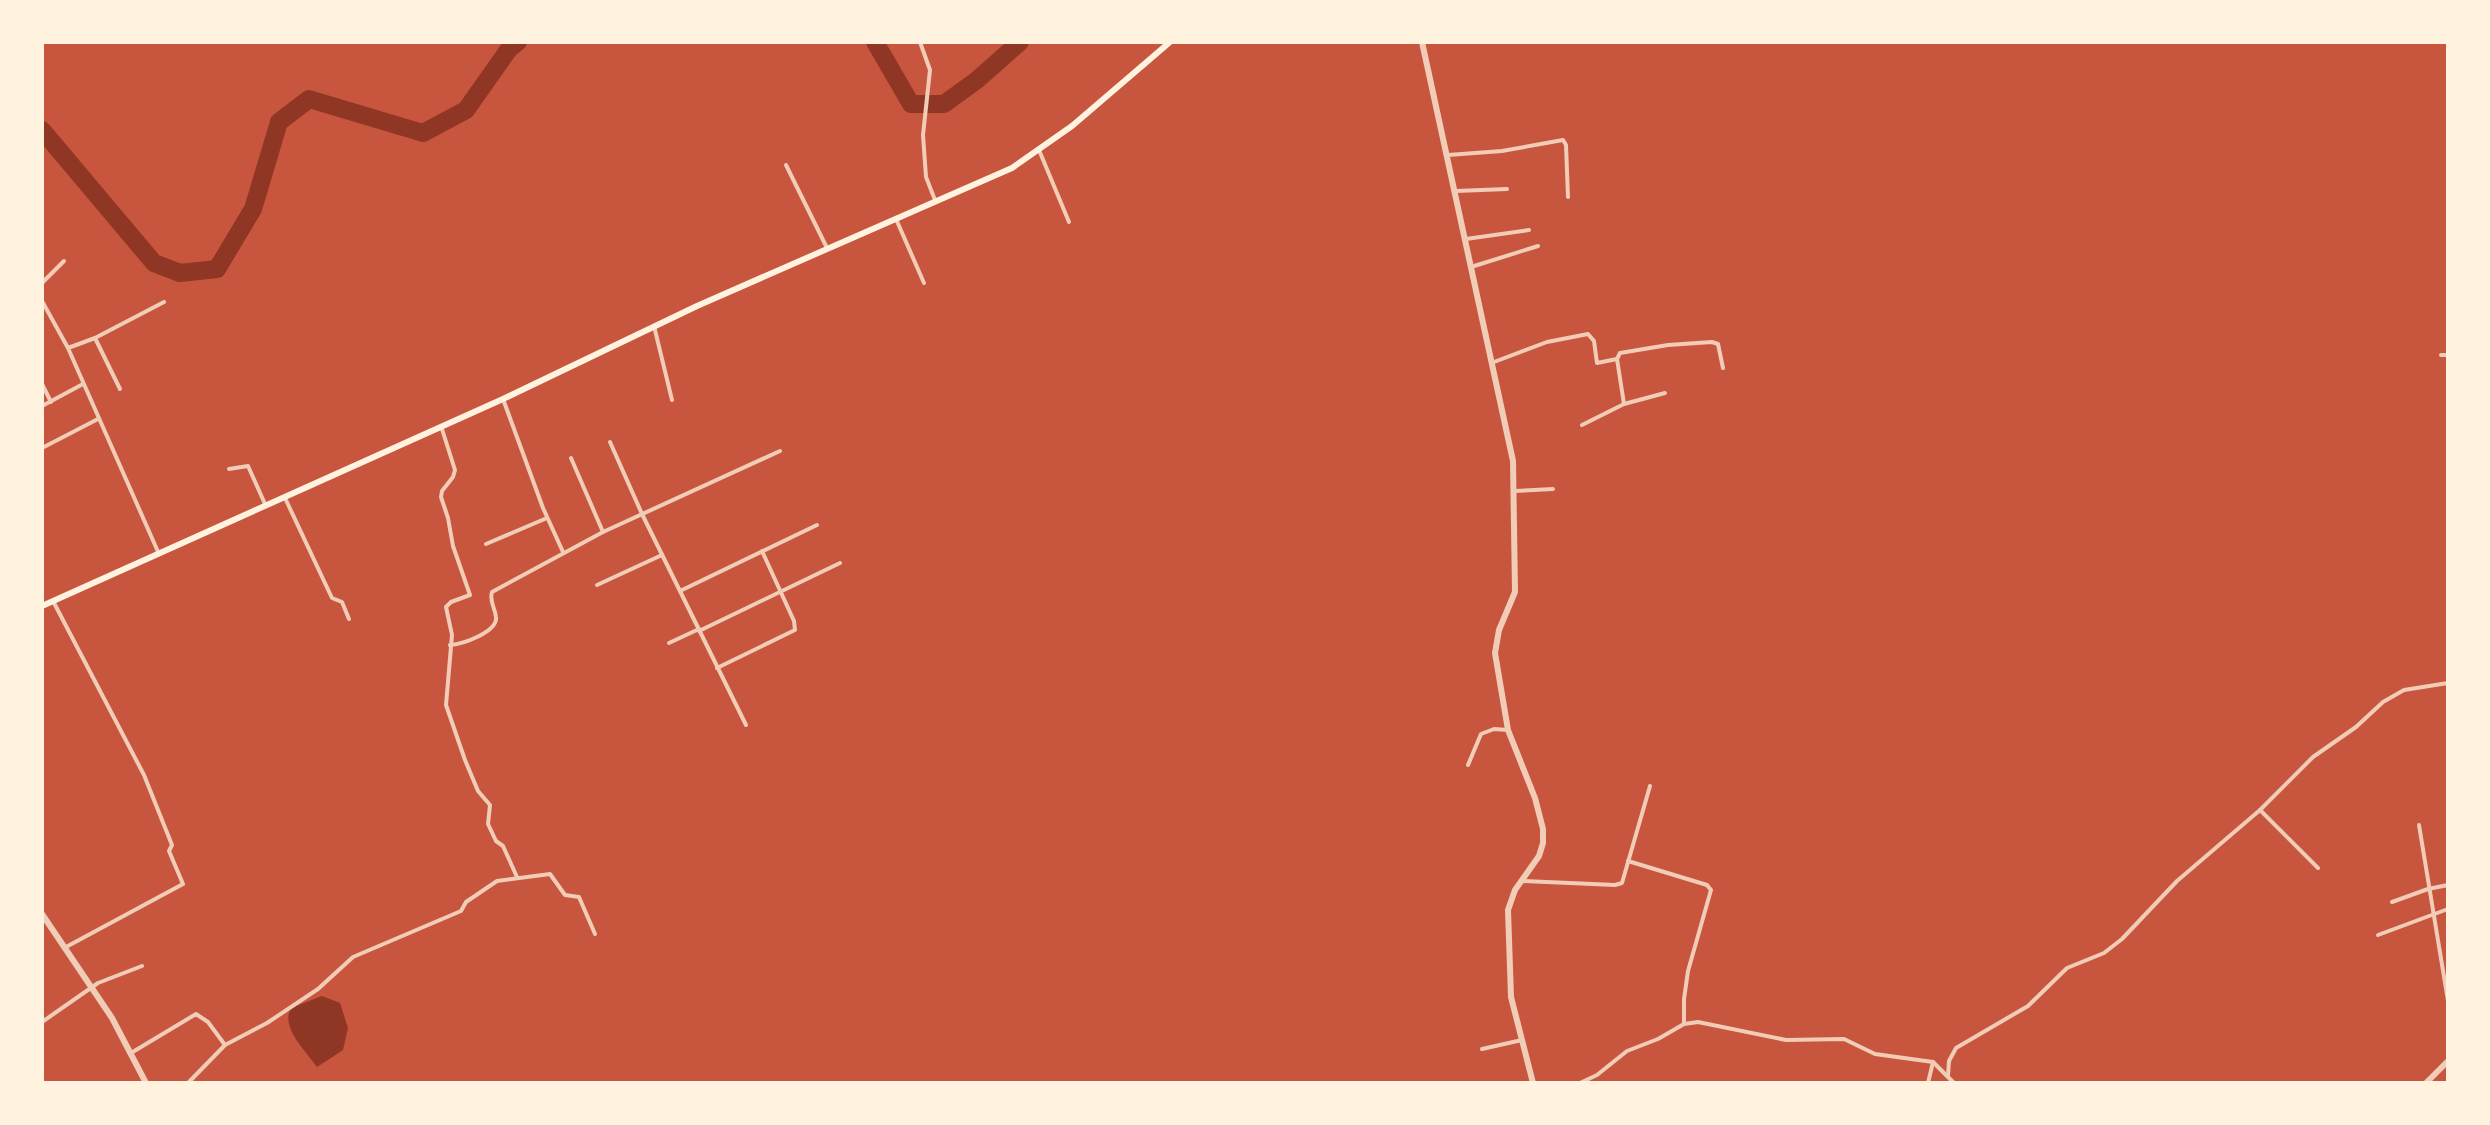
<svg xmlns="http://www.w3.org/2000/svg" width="2490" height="1125" font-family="Overpass,sans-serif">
  <rect width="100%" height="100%" fill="#c8553d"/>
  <path fill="#8f3625" d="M322,996L340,1003L348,1028L343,1050L317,1067C306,1051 280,1027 291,1008Z"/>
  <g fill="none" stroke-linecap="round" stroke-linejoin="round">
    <g stroke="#8f3625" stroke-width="18">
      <path d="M875,42L911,104H944L977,80L1020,42"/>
      <path d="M42,130L154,263L180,273L217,269L253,209L279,122L309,99L423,133L466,110L509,49L518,42"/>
    </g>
    <g stroke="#f1ccb7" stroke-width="4">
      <path d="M920,42L930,70L923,135L926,177L935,200"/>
      <path d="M1039,150L1069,222"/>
      <path d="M1448,155L1502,151L1563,140L1566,145L1568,197"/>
      <path d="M786,165L827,248"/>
      <path d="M1456,191L1507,189"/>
      <path d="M896,219L924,283"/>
      <path d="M1466,239L1529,230"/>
      <path d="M1471,267L1538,246"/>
      <path d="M42,283L64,261"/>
      <path d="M42,301L68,348"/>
      <path d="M654,326L672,400"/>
      <path d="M95,338L120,389"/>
      <path d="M2441,355H2448"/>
      <path d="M1617,359L1624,404"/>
      <path d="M1494,362L1547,342L1588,334L1594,341L1597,363L1617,359L1620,353L1668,345L1712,342L1718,344L1723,368"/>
      <path d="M42,384L51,402"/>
      <path d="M503,399L543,508L563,552"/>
      <path d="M42,406L83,384"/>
      <path d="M1582,425L1624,404L1665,393"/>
      <path d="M441,426L455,470L453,477L442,491L441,497L448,518L453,546L470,595L451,602L446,607L452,635L446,705L465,760L478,791L490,805L488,824L496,841L503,846L517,877"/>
      <path d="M610,442L642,514L746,725"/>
      <path d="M42,448L98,419"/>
      <path d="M571,458L603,532"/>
      <path d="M229,469L248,466L265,504"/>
      <path d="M1515,491L1553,489"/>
      <path d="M285,498L332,598L342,602L349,619"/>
      <path d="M486,544L547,518"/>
      <path d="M159,554L68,348L95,338L164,302"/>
      <path d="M597,585L662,555"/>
      <path d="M680,591L817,525"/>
      <path d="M53,601L144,775L172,845L169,851L183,884L66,947"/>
      <path d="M699,631L840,563"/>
      <path d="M669,643L699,629"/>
      <path d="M450,645C463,644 498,632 496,617C495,607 489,602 492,592L603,532L780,451"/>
      <path d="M717,668L795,630L794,621L762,551"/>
      <path d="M1468,765L1481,734L1494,729L1508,730"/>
      <path d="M2260,810L2318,868"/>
      <path d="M2419,825L2448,1001"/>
      <path d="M1628,861L1707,885L1711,890L1688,971L1684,999V1024"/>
      <path d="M1522,881L1615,885L1622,883L1650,786"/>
      <path d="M2392,902L2428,889L2448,885"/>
      <path d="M2378,935L2448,909"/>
      <path d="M42,1022L98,983L142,966"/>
      <path d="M1482,1049L1522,1040"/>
      <path d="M131,1053L196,1014L208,1022L225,1045"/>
      <path d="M1948,1076L1949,1061L1956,1048L2028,1006L2067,968L2104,953L2122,939L2177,881L2260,810L2313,757L2356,727L2383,702L2404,690L2448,683"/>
      <path d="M188,1083L225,1045L267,1023L318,989L353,957L461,911L466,902L497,881L550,874L565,895L579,897L595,934"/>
      <path d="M1580,1083L1597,1075L1627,1051L1658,1039L1684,1024L1698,1022L1786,1040L1844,1039L1875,1054L1933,1062L1954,1083"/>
      <path d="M1928,1083L1933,1062"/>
    </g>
    <g stroke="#f1ccb7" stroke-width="6">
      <path d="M1422,42L1513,461L1515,592L1499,630L1495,653L1508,730L1535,798L1543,829V843L1539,856L1515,890L1508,910L1511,997L1533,1083"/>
      <path d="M42,914L112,1018L146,1083"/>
      <path d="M2426,1083L2448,1061"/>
    </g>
    <path stroke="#fff3e0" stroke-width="6" d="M42,606L503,399L697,306L1012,168L1072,126L1170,42"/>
  </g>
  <rect width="2490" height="1125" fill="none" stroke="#fff3e0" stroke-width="88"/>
</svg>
